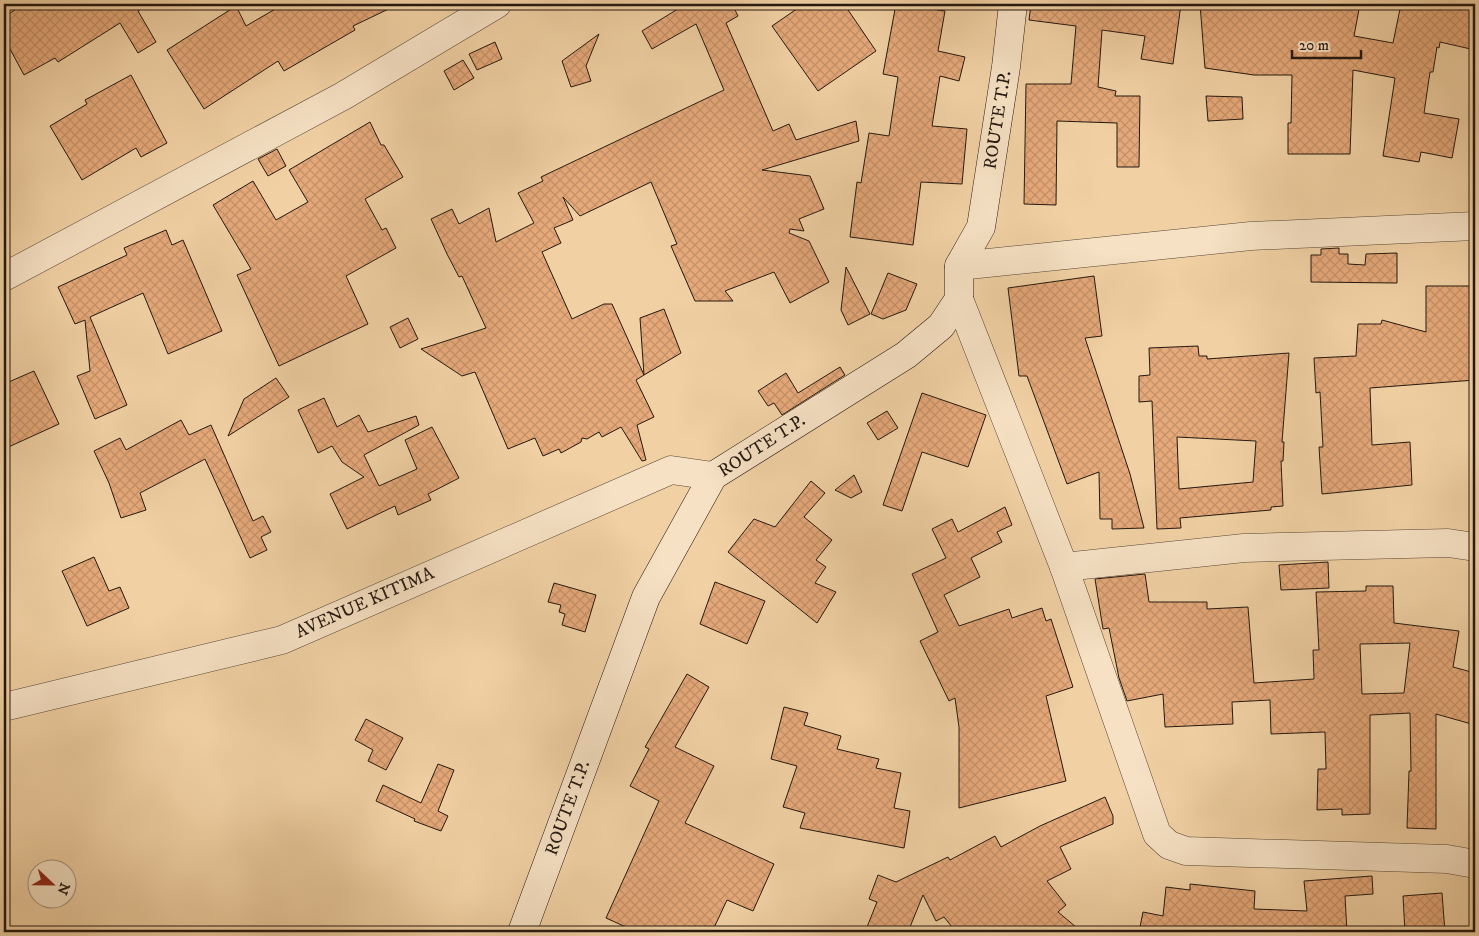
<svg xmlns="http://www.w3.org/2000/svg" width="1479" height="936" font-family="'IM FELL DW Pica',serif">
  <defs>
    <pattern id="building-cross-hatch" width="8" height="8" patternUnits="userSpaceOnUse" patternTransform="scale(1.25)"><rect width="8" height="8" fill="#e6a97a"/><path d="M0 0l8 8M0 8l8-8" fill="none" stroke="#c59168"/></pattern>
  </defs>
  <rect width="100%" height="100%" fill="#f1d1a4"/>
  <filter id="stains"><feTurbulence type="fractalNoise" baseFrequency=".004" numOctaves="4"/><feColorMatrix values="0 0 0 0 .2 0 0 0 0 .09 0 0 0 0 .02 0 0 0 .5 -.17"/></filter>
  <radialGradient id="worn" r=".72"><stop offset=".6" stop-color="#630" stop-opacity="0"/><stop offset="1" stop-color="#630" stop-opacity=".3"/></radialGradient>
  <g fill="url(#building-cross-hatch)" stroke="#241810" fill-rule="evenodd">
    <path d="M24,4H150L138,11L156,42L138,53L120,23L58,62L55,58L24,75L10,49L4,53V17Z"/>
    <path d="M284,4H399L353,26L355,30L284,71L278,61L204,109L167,50L236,6L246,26Z"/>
    <path d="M686,4H732L738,16L726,23L773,131L789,124L796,140L856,121L859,141L762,170L810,176L824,209L799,219L804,231L790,229L789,233L809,241L829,282L790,303L774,272L725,291L733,301H695L671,246L677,244L651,182L580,216L563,197L573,220L554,228L561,243L542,252L572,319L604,304H612L644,375L636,380L654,417L637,425L646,460L642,461L621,427L602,437L599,432L587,439L582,438L581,442L561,453L559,449L543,456L535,438L508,449L475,372L462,376L421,349L486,328L462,276L459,277L447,254L431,219L452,209L459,224L489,208L496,242L534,223L518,193L543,181L541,177L724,90L696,24L652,49L642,31Z"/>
    <path d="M804,4H844L876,51L818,91L772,26Z"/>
    <path d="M896,4L945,11L938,51L965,57L959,81L940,76L932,126L967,129L962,184L921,182L913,245L850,237L857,182L861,183L869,133L889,136L898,77L883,74Z"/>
    <path d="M1031,4H1181L1173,64L1141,59L1145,36L1102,30L1098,87L1116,91L1115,96H1140L1139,167H1117V123L1057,121L1056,205L1024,204L1026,84H1071L1076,26L1029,20Z"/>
    <path d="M1200,4L1298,8V4H1360L1354,36L1393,43L1401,4H1450L1475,9V50L1440,42L1439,48L1437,47L1433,72H1430L1424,113L1459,119L1452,158L1421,152L1419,162L1383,156L1395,78L1353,70L1350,154H1288V123H1291L1292,75H1254L1205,68Z"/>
    <path d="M599,34L586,66L591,81L571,87L562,61Z"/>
    <path d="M495,42L502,59L477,70L469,54Z"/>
    <path d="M463,60L474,78L454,90L444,71Z"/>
    <path d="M131,75L167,143L141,157L136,148L82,180L50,126L87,104L85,100Z"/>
    <path d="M1206,96L1242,97L1243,119L1208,121Z"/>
    <path d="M370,122L381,145H384L403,177L365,199L382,230L386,228L396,248L346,276L368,324L279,366L237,275L251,269L213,205L253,181L276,220L308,202L289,170Z"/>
    <path d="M277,149L286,166L268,176L258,159Z"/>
    <path d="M166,230L172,245L183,240L222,331L168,354L143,293L90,317L127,405L95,419L77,376L90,371L85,320L75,324L58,287L127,255L124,248Z"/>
    <path d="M1339,248V254H1348V264L1365,265L1366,254L1397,253V283L1311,282V255H1321V249Z"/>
    <path d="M846,267L870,314L848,325L841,310Z"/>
    <path d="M888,273L917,284L906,310L883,319L871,314Z"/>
    <path d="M1094,276L1102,336L1085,338L1130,474L1144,528L1112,529V519H1100L1099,472L1067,484L1027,376H1019L1008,288Z"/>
    <path d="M1426,286H1475V380L1370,388L1372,445L1410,442L1412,485L1322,494L1319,447H1323L1320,392L1316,393L1314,358L1356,356L1358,324H1381L1382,320L1426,332Z"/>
    <path d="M664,309L681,353L644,375L640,318Z"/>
    <path d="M408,318L418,339L400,348L390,327Z"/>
    <path d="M1198,346L1199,356H1207V359L1289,353L1282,442H1284L1283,461H1281L1283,506L1271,507V510L1180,518L1181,528L1157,529L1152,401L1139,402V376L1150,375L1149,348ZM1177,437L1256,441L1253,482L1179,489Z"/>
    <path d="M840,367L845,375L782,415L774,403L768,406L758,391L786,373L798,393Z"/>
    <path d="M34,371L59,424L4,449V384Z"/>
    <path d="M276,378L289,397L228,436L244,399Z"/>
    <path d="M922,393L986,415L968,467L922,452L902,511L883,505Z"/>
    <path d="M324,398L337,427L359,415L368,432L416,416L419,425L364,455L379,486L417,469L405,440L432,427L459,478L428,494L431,500L398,515L395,506L347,529L330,494L364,477L342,462L332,446L318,453L298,410Z"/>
    <path d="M887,411L898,428L878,440L867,423Z"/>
    <path d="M181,420L189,435L211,425L253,521L263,516L271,532L261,537L267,550L250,558L205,459L140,493L146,510L121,518L109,483L94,451L120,438L126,450Z"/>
    <path d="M854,475L862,492L851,498L835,490Z"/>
    <path d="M811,481L825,493L804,517L832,540L816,560L826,567L815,583L836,592L817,623L728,552L754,519L775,527Z"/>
    <path d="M1005,507L1012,525L997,532L1002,542L971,558L980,577L944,595L959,626L1009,609L1012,618L1042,608L1046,621L1051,619L1073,687L1046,696L1066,781L959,808V727L955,698L949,701L920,641L938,632L912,574L946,558L932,529L952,519L958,532Z"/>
    <path d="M94,557L109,591L120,587L129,608L87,626L62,571Z"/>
    <path d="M1328,562L1329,588L1281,590L1279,565Z"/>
    <path d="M1145,574L1149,602H1207V609L1248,607L1254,683L1314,679L1313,650H1319L1316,592L1366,591V586H1393L1394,623L1459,631L1453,667L1475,673V725L1436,714V829L1407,828L1409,771H1411L1410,713L1370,715V814L1342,815V809L1317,810L1318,769H1326L1325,732L1271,734L1270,700L1232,702L1233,724L1165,727L1163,694L1127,701L1119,678L1109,628L1103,629L1095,579ZM1410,643L1404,693L1362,694L1360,644Z"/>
    <path d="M715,582L765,601L747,644L700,624Z"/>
    <path d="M554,583L596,595L585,632L562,625L565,614L559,612L561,605L548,602Z"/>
    <path d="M687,674L709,687L675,747L714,766L685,823L774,864L753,911L727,900L712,932H637L606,918L659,801L630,786L649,749L645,747Z"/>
    <path d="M784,707L808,713L804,725L841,736L837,749L879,759L876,768L901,773L894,808L910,811L904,848L800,828L805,813L783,807L797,766L771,759Z"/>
    <path d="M366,719L403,738L386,770L368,761L373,750L355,740Z"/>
    <path d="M438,764L454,770L438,811L448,816L441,831L414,821L415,819L376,801L383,785L421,803Z"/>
    <path d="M1105,797L1113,816V824L1060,847L1071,869L1047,881L1066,905L1058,912L1082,932H956L944,917L936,921L923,895L908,932H865L877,902L869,899L878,875L896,882L948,857L950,860L995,836L1001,847L1040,826Z"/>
    <path d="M1372,876L1373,894L1345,896L1347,932L1252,930L1251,932H1139L1143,912L1163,916L1166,887L1190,890V884L1255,891L1254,909L1307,911L1304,881Z"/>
    <path d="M1442,893L1445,932H1405L1403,896Z"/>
  </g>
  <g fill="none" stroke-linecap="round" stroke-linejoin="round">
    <defs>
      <g id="street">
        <path d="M959,266L1251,236L1475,226"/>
        <path d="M4,277L343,96L497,4"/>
        <path d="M959,299L1064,567L1157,834L1169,845L1186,851L1447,859L1475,864"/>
        <path d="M1064,567L1244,548L1448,543L1475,547"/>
        <path d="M4,707L282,640L671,470L713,476"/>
      </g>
      <path id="secondary" d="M522,932L646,597L713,476L906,355L941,326L959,299V266L981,227L1006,67L1013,4"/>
    </defs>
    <use href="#street" stroke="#574635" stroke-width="29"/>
    <use href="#secondary" stroke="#241810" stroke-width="29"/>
    <use href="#street" stroke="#f6e1c4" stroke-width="28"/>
    <use href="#secondary" stroke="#f6e1c4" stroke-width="28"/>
  </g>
  <g text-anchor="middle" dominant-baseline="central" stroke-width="5" stroke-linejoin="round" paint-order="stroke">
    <g font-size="18" fill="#241810" stroke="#f6e1c4">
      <text transform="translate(998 120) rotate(-81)">ROUTE T.P.</text>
      <text transform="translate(762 446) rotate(-33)">ROUTE T.P.</text>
      <text transform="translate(365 603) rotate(-24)">AVENUE KITIMA</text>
      <text transform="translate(568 808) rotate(-70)">ROUTE T.P.</text>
    </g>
  </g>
  <rect width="1479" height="936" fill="none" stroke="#f1d1a4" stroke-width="20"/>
  <rect x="5" y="5" width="1469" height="926" fill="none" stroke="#241810" stroke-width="2.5"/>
  <rect x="10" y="10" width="1459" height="916" fill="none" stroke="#241810"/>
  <g transform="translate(52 884) rotate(112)"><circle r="24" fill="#f6e1c4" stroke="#a2917c"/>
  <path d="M0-4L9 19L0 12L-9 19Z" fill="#8f2418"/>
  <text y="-8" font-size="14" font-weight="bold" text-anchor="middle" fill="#241810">N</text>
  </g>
  <path d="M1292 50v8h69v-8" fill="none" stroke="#241810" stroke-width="2.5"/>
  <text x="1299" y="50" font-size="15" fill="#241810" stroke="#f6e1c4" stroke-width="4" paint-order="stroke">20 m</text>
  <rect width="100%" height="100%" filter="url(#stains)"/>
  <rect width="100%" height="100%" fill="url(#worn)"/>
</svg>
